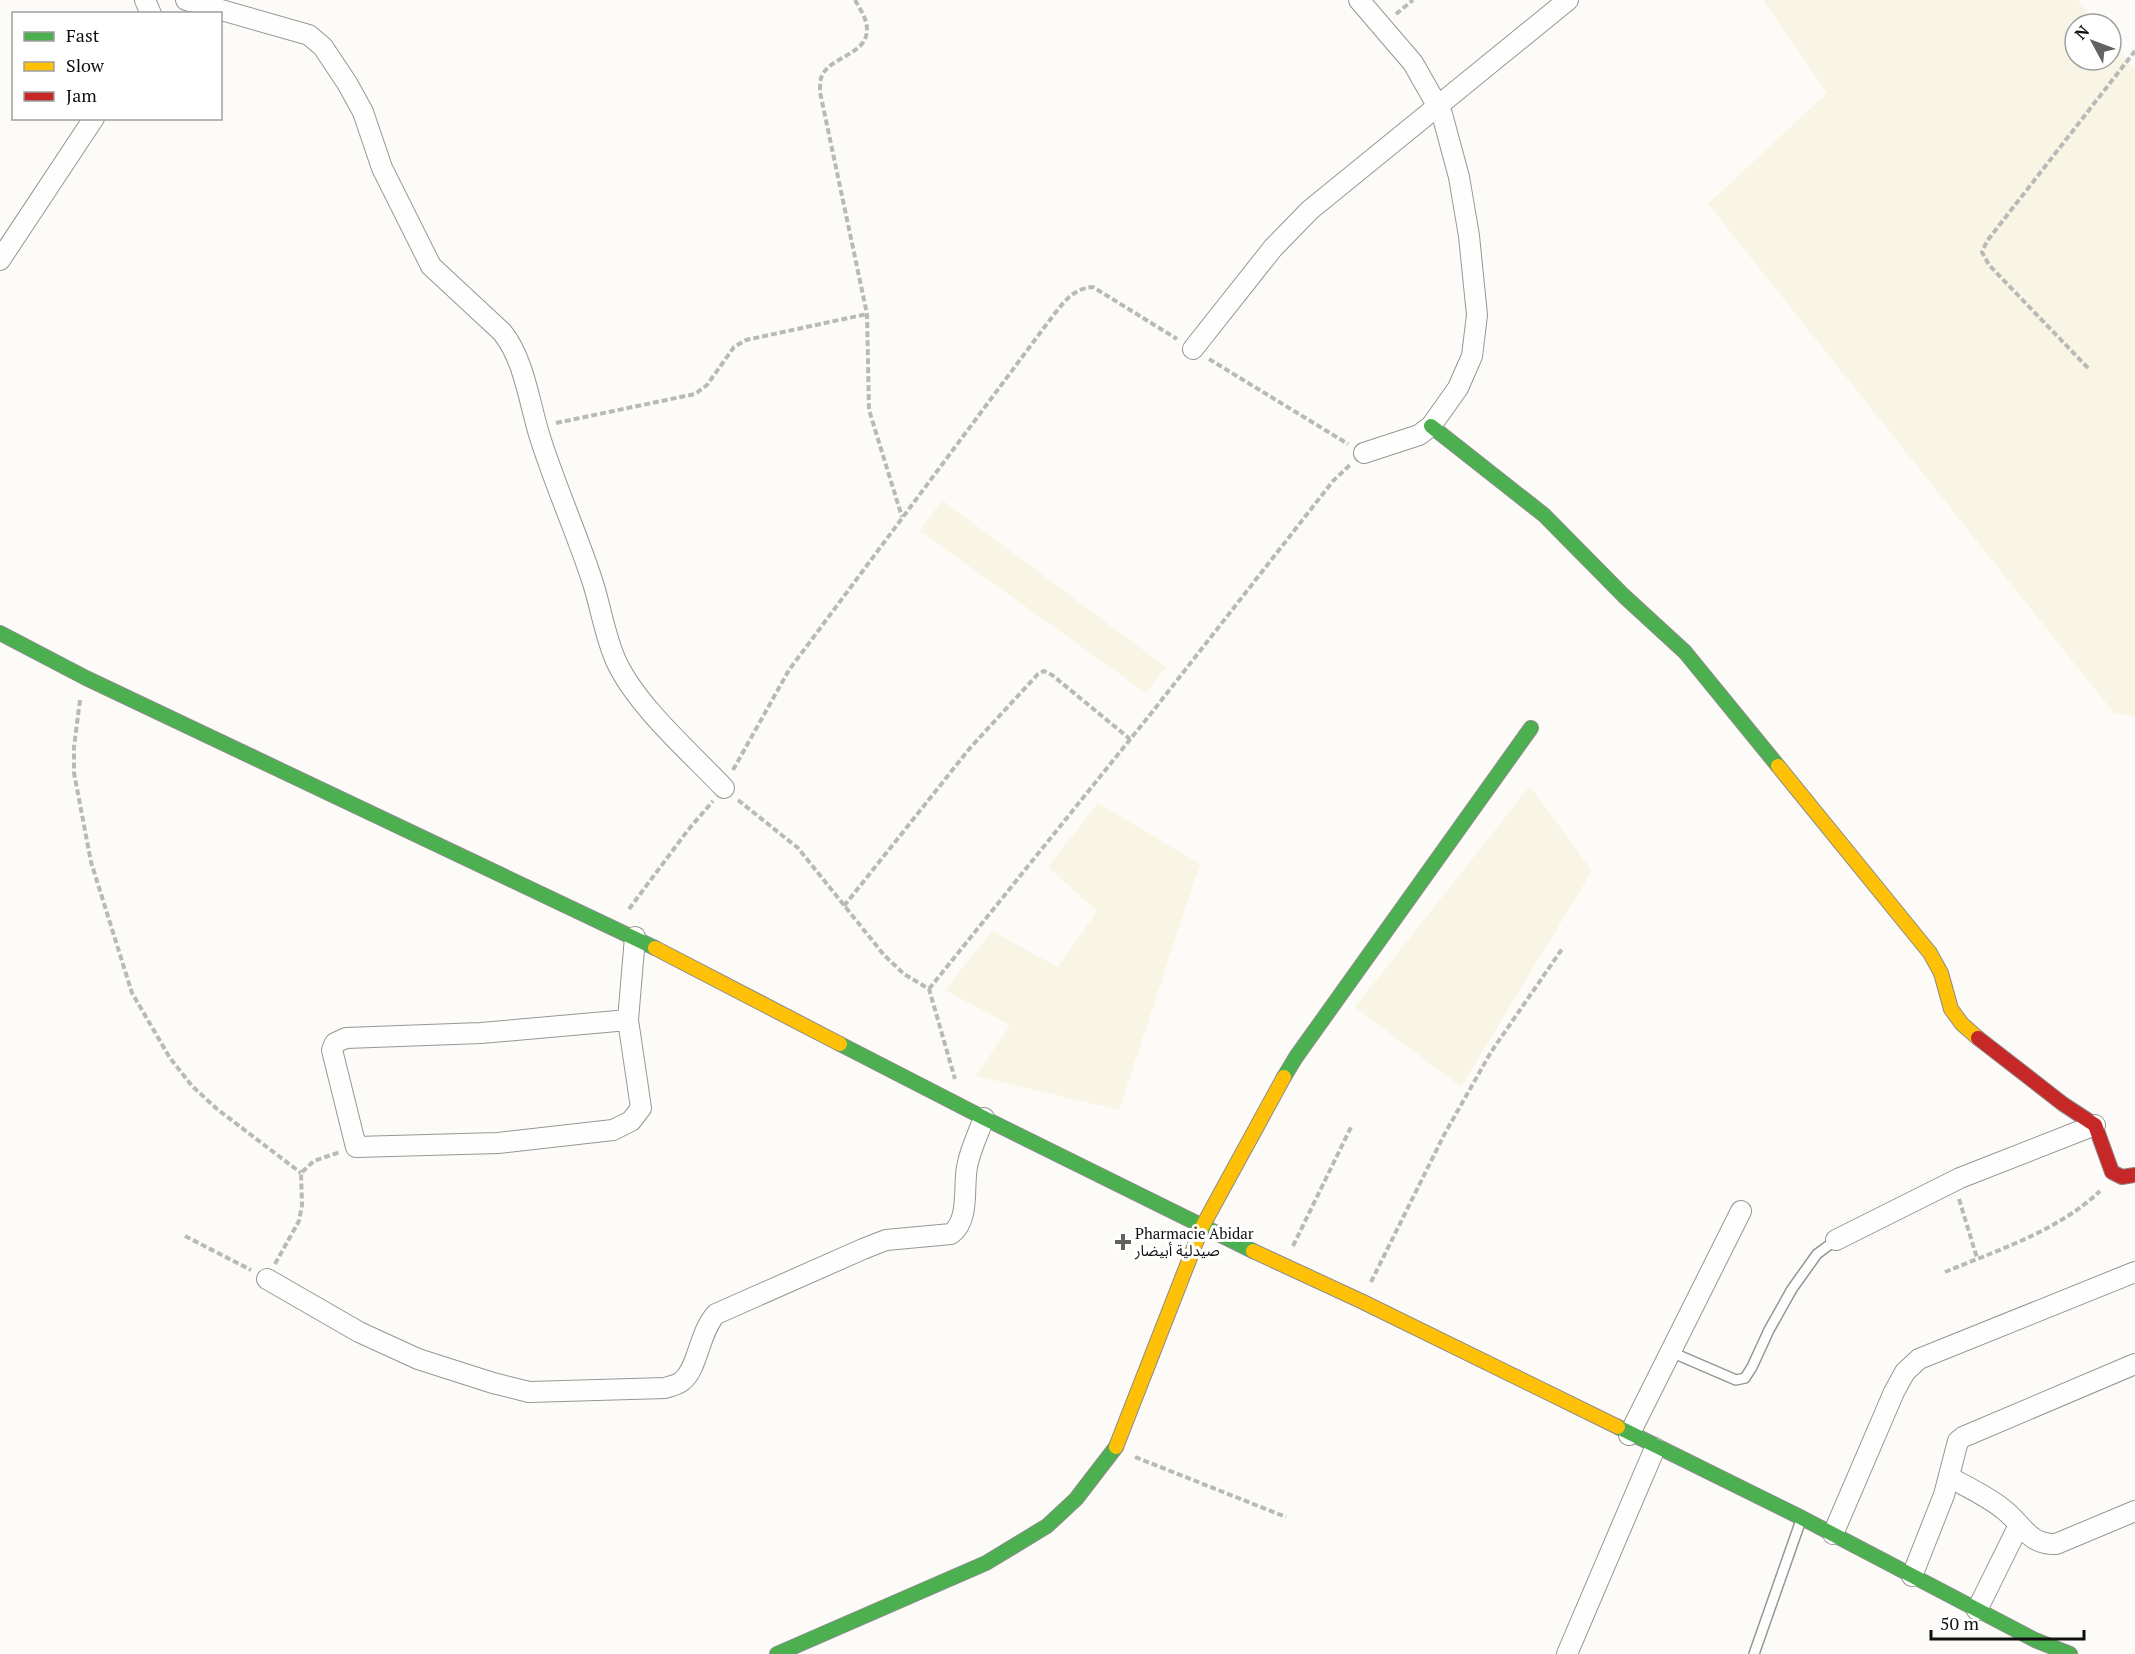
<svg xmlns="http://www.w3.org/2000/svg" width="2135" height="1654" font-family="'PT Serif','Noto Sans Arabic',serif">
  <rect width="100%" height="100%" fill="#fcfbf7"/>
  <g fill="#f8f5e4">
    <path d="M1763,0H2078L2098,24H2075V60H2111V40L2135,70V716L2114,713L1708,204L1827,93Z"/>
    <path d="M942,500L1166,667L1146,693L920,531Z"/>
    <path d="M1530,786L1592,871L1461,1087L1355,1007Z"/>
    <path d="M1098,803L1200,864L1119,1110L976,1076L1010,1025L945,990L992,931L1058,967L1097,911L1048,867Z"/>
  </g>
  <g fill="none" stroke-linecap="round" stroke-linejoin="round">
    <defs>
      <g id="lane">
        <path d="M1671,1352L1736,1380L1745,1378L1752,1367L1769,1330L1792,1289L1817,1254L1836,1240"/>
        <path d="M1754,1654L1801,1520"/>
      </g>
      <g id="street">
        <path d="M145,0L151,14"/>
        <path d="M186,0L309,35L323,47L347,83L363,112L382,168L431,266L502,332C524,359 529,401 539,434C554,483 576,531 592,580C601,607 605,638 617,663C638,707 690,752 724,788"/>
        <path d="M1359,0L1413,63L1442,114L1459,177L1469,236L1477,315L1472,356L1458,388L1431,426L1419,435L1364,453"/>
        <path d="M0,260L94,118"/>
        <path d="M1193,349L1273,248L1310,210L1568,0"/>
        <path d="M628,1020L481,1033L346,1038L335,1043L332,1050L356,1147L498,1143L613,1130L631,1121L641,1108L628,1020L635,937"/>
        <path d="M1836,1240L1960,1178L2095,1125"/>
        <path d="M267,1279L359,1332L418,1359L493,1383L529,1392L665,1388C670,1386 678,1385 682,1381C698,1369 699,1332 716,1314L863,1249L886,1240L951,1234C970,1220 963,1188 967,1167C970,1150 978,1134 984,1118"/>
        <path d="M1629,1435L1741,1211"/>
        <path d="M1949,1477C1967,1487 1987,1496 2003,1509C2023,1524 2028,1545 2056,1544L2135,1511"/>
        <path d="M1833,1534L1894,1392L1905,1372L1919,1359L2135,1272"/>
        <path d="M1912,1576L1944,1495L1958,1441L1963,1437L2135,1364"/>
        <path d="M1977,1610L2019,1525"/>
        <path d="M1567,1654L1655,1448"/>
      </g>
      <g id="fast">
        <path d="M1431,426L1544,515L1624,596L1685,652L1778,766"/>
        <path d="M0,633L86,678L655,948"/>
        <path d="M840,1044L984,1118L1253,1251"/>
        <path d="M1284,1077L1296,1057L1531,728"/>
        <path d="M1618,1427L1802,1518L2035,1640L2070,1654"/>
        <path d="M777,1654L986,1563L1047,1526L1076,1499L1116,1447"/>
      </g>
      <g id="slow">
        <path d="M1778,766L1930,953L1941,973L1951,1009L1962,1024L1978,1038"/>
        <path d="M655,948L840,1044"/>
        <path d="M1253,1251L1361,1301L1618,1427"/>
        <path d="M1116,1447L1202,1227L1284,1077"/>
      </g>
      <path id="jam" d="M1978,1038L2063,1104L2095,1125L2112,1172L2122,1177L2135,1175"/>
    </defs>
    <use href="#lane" stroke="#969694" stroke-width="12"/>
    <use href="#street" stroke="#969694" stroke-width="22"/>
    <use href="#fast" stroke="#8d8c8b" stroke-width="16"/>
    <use href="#slow" stroke="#8d8c8b" stroke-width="16"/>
    <use href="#jam" stroke="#8d8c8b" stroke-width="16"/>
    <g stroke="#b9b9b8" stroke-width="4" stroke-dasharray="6 3" stroke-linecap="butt">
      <path d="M855,0C859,7 864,15 866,22C874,56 829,54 821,78C820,82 820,88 820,92L867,314L869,410L902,517"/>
      <path d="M1396,14L1413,0"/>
      <path d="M1209,359L1348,444"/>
      <path d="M2088,368L1989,265L1982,252L1987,241L2135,51"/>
      <path d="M556,423L695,394L707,385L734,347L746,340L867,314"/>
      <path d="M80,700L74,747V773L91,862L132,993L170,1058L192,1086L217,1109L301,1173"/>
      <path d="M733,770L789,670L1046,325C1059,309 1070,288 1093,287L1177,339"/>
      <path d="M738,800L798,848L884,955L904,974L929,989L955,1079"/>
      <path d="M844,906L970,748L1038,674L1044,671L1052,675L1130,739"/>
      <path d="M629,909L688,830L713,801"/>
      <path d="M929,989L1153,711L1333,481L1351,464"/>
      <path d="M1959,1199L1977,1258"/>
      <path d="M185,1236L251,1270"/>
      <path d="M1293,1246L1352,1125"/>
      <path d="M275,1264L299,1221L302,1205L301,1173L314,1161L340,1152"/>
      <path d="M1945,1272C1998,1250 2058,1231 2100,1191"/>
      <path d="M1371,1282L1444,1135L1491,1052L1562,949"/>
      <path d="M1135,1457L1286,1517"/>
    </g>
    <use href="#lane" stroke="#fffefe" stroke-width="9"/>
    <use href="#street" stroke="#fffefe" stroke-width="20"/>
    <use href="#fast" stroke="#4caf50" stroke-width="14"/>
    <use href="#slow" stroke="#ffc107" stroke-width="14"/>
    <use href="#jam" stroke="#c62828" stroke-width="14"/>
  </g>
  <path fill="#636261" stroke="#fff" stroke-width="2" d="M1120 1233h6v6h6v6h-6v6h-6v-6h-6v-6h6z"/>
  <g text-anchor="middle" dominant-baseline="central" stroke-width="6" stroke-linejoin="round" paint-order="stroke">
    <g font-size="15" fill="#101010" stroke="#fff" text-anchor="start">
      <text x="1135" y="1233">Pharmacie Abidar<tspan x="1135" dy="17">صيدلية أبيضار</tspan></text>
    </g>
  </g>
  <rect x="12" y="12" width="210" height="108" fill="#ffffff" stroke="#9f9f9f" stroke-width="1.5"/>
  <rect x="24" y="32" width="30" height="9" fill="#4caf50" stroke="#9f9f9f" stroke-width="1.5"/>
  <text x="66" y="42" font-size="18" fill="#101010">Fast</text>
  <rect x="24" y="62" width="30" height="9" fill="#ffc107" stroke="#9f9f9f" stroke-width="1.5"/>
  <text x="66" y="72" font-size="18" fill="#101010">Slow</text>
  <rect x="24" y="92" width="30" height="9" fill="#c62828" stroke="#9f9f9f" stroke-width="1.5"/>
  <text x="66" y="102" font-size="18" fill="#101010">Jam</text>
  <g transform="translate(2093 42) rotate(311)"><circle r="28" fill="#ffffff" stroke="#9f9f9f" stroke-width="1.5"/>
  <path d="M0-4.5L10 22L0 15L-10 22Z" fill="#636261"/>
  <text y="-9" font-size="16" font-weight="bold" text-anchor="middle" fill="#101010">N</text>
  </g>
  <path d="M1931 1630v9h153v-9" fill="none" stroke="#101010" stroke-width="3"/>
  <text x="1940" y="1630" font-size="18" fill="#101010" stroke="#ffffff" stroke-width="4.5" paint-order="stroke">50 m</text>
</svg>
